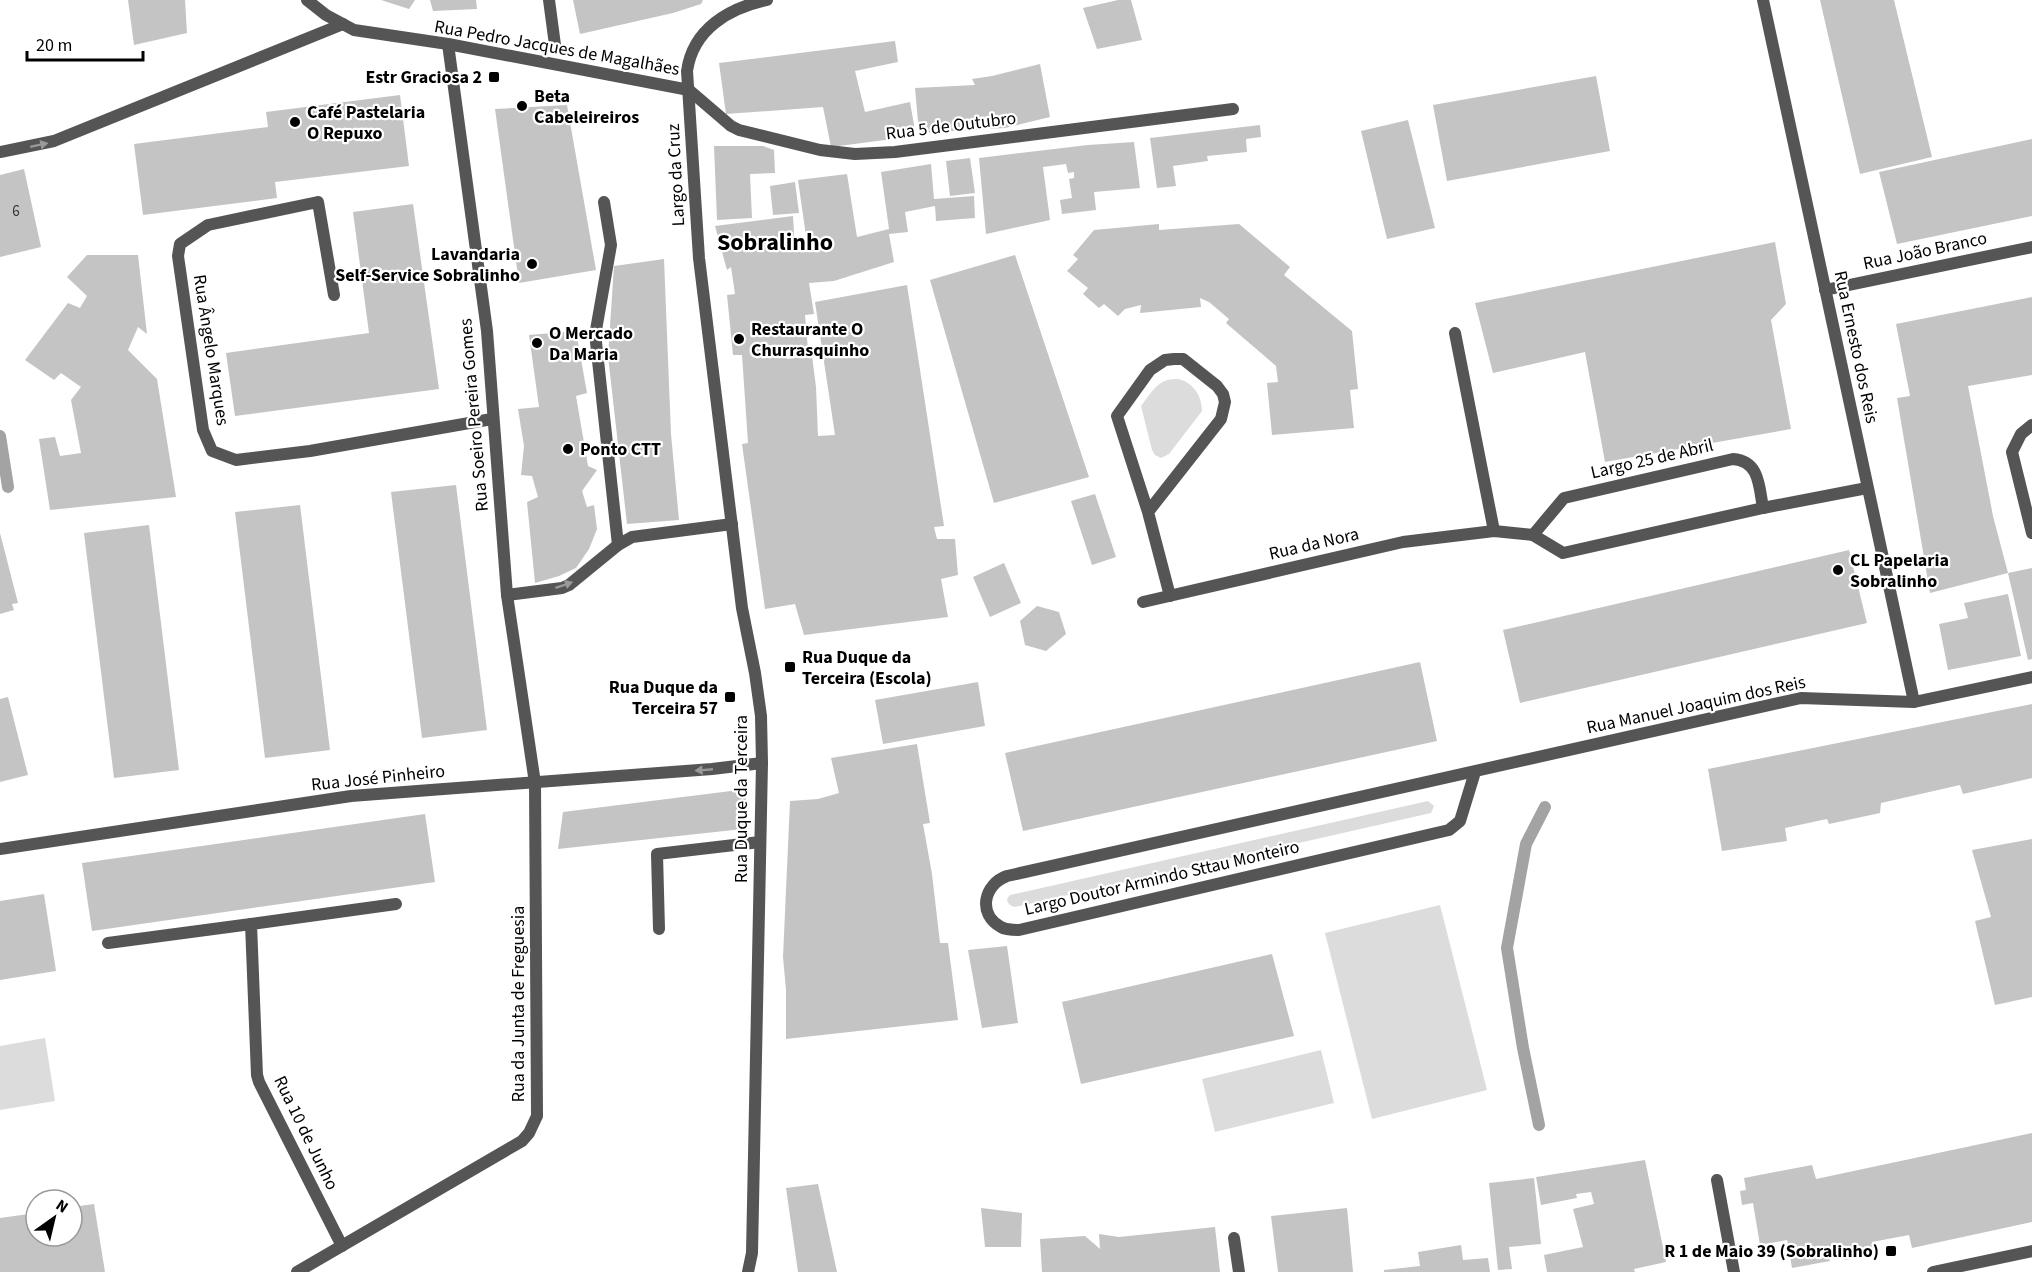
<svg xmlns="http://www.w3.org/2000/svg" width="2032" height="1272" font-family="'Source Sans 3',sans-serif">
  <rect width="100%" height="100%" fill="#fff"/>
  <g fill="#dcdcdc">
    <path d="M1178,379C1193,382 1202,396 1202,411L1169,454L1161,458L1155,455L1152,450L1141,406C1152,392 1158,378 1178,379Z"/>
    <path d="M1428,801L1434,806L1431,813L1015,907C1010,906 1008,904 1007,899L1010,895Z"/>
    <path d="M1440,905L1487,1090L1372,1119L1325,933Z"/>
    <path d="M45,1038L55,1101L0,1110V1046Z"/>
    <path d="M1321,1050L1334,1103L1215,1132L1202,1079Z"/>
  </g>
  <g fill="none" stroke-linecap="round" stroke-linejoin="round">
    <g stroke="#a3a3a3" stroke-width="12">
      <path d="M0,436L8,487"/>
      <path d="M1539,1125L1523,1048L1507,948L1526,844L1545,807"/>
    </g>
  </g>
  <g fill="#c4c4c4">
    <path d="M128,0H185L187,33L134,45Z"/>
    <path d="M381,0H415L409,9Z"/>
    <path d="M430,0H476L477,9L433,11Z"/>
    <path d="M573,0H703L701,4L673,13L580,34Z"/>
    <path d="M1118,0H1131L1142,40L1097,49L1083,8Z"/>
    <path d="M1820,0H1894L1932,157L1860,174Z"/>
    <path d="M895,41L898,62L855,71L865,112L910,102L916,136L831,147L823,107L726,114L719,63Z"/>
    <path d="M1040,64L1050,117L1005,128L919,133L915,88L975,85L972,79L992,76Z"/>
    <path d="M1596,76L1610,151L1447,181L1433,105Z"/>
    <path d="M400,95L409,166L275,182L277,198L143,215L134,144L268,127L266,112Z"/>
    <path d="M567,105L596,270L519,283L495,109Z"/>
    <path d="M1408,120L1435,228L1387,239L1361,131Z"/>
    <path d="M1260,125L1261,137L1246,139L1247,152L1207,156L1208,161L1173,166L1176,186L1157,188L1150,138Z"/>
    <path d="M2032,139V216L1897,244L1879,172Z"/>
    <path d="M1134,142L1140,188L1094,192L1096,210L1062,214L1060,200L1072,198L1069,179L1074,178V172L1068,173L1066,164L1043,167L1050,220L986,234L979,158L1088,145Z"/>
    <path d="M714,146H763L774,150L775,173L750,174L752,218L717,220Z"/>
    <path d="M970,158L975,193L950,196L946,161Z"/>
    <path d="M931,164L934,199L974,196L975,218L936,221L935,206L905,212L908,232L889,234L894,262L834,281L809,283L814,314L805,315L808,350L786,352L787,359L812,356L816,387L818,436L835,435L815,302L907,285L944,526L934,527L937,539H955L958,575L941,579L948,617L804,635L795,604L765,609L742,444L748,443L742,355H733L727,295L735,294L731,267L727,270L715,226L793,216L795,251L803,249L807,243L798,180L847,174L857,237L889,229L881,172Z"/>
    <path d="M24,169L41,247L0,257V175Z"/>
    <path d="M795,182L799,213L773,215L770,186Z"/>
    <path d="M413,204L439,389L235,416L226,353L369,333L353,212Z"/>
    <path d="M1159,224V230L1239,224L1290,267L1284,275L1352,331L1358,389L1350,390L1354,428L1272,435L1267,383L1278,382L1276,366L1226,323L1229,319L1209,302L1200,298L1201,307L1140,313L1141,305L1125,309L1118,316L1104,304L1099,308L1083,294L1088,288L1067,271L1078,259L1073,255L1094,230Z"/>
    <path d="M1775,242L1786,304L1771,320L1791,429L1605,462L1585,352L1493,373L1475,303Z"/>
    <path d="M87,255H138L147,334L138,327L128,350L157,379L176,497L50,510L39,439L55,437L60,456L81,453L71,400L81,387L61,373L54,380L25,360L68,303L80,308L87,296L67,277Z"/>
    <path d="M1015,255L1089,477L994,503L930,280Z"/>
    <path d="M664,259L671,434L679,520L627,524L608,356L614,266Z"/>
    <path d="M2032,297V375L1968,386L1993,516L2008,573L1930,593L1897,398L1910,396L1896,324Z"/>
    <path d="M576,331L587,393L576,396L588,466L597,470L582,491L587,507L594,505L597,529L589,549L576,568L559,576L535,583L527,502L538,497L532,476L521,475L524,446L518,409L539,407L529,335Z"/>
    <path d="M456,485L487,730L422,738L391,492Z"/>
    <path d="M1095,494L1116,557L1092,565L1071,501Z"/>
    <path d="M300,505L330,750L265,758L235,512Z"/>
    <path d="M149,525L179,770L114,778L84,533Z"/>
    <path d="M0,533L18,603L12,604L14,610L0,614Z"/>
    <path d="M1849,550L1867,623L1520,703L1503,630Z"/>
    <path d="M1004,563L1021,603L990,617L973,577Z"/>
    <path d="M2032,568V659L2028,660L2008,573Z"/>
    <path d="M2008,594L2021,656L1948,670L1939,624L1968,618L1964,603Z"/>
    <path d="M1037,606L1059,612L1066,634L1046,651L1025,645L1020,621Z"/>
    <path d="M1420,662L1437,741L1023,831L1005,753Z"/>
    <path d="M978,682L985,726L883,744L875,700Z"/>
    <path d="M8,697L28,775L0,782V699Z"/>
    <path d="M2032,704V778L1963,794L1960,785L1881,803L1880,813L1829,824L1827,819L1785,828L1787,841L1722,851L1708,769Z"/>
    <path d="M917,744L930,823L923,824L932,874L940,943H948L958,1020L786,1039V990L783,957L790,801L818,799L839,793L831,758Z"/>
    <path d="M747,789L743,829L558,849L563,812Z"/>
    <path d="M425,814L435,882L92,931L82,863Z"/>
    <path d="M2032,839V997L1995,1005L1975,921L1991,917L1972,850Z"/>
    <path d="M44,894L56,971L0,980V901Z"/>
    <path d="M1007,946L1018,1023L982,1028L968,950Z"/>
    <path d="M1272,954L1294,1036L1081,1084L1062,1002Z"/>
    <path d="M2032,1133V1222L1912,1248L1909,1235L1872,1242L1874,1254L1845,1260L1843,1250L1828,1252L1830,1261L1792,1268L1787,1240L1760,1245L1753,1203L1742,1205L1740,1191L1746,1190L1744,1178L1812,1165L1816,1179Z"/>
    <path d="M1645,1160L1666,1262L1634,1269L1635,1272H1547L1544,1255L1583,1247L1573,1209L1594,1204L1591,1192L1576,1194L1577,1198L1541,1205L1536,1177Z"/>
    <path d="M1534,1178L1541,1244L1509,1247L1512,1269L1498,1270L1489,1183Z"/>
    <path d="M818,1184L837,1272H798L786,1188Z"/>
    <path d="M94,1204L105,1272H0V1218L36,1213V1236H72V1207Z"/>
    <path d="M981,1208L1022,1213L1021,1247H985Z"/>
    <path d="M1347,1208L1353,1272H1278L1271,1216Z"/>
    <path d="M1215,1227L1220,1272H1042L1040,1239L1085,1236L1100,1249L1099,1234L1119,1237Z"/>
    <path d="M1461,1245L1463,1260L1488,1258L1490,1272H1384V1270L1420,1266L1418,1252Z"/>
  </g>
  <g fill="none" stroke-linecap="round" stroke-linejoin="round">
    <g stroke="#555" stroke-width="12">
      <path d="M549,0L555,45"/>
      <path d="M1763,0L1914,702"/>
      <path d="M689,90L731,126L739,130L820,150L855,154L895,152L1233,109"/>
      <path d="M0,152L54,141L343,24"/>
      <path d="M604,202L611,245L596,330V342L618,545"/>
      <path d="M1825,290L2032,247"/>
      <path d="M334,295L318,202L208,225L180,244L178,256L203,430L212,451L236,460L310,451L492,419"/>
      <path d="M1455,333L1494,531"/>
      <path d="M2032,425L2021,434L2012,452L2032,533"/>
      <path d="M1148,512L1221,419L1225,402L1223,394L1217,386L1183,359H1174L1165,360L1150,370L1117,416L1148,512L1170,596"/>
      <path d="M1533,535L1564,498L1733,459C1760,461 1759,487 1763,508"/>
      <path d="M507,595L562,588L569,585L618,545L632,537L732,524"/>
      <path d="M1143,602L1403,542L1494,531L1533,535L1563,553L1763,508L1867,488"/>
      <path d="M1475,772L1460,821L1449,830L1019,930C1013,930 1006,930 1001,927C977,914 984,884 1007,876L1801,698L1914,702L2032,677"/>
      <path d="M0,849L351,796L712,769L762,763"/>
      <path d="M659,929L657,854L760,842"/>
      <path d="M108,943L251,924"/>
      <path d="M1717,1180L1734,1272"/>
      <path d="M1234,1238L1239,1272"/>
      <path d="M342,1246L259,1082L257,1075L251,924L396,904"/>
      <path d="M297,1272L522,1141L529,1133L537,1116L535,783L507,595L487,331L448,44"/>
      <path d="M1933,1272L2032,1251"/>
    </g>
    <g stroke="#555" stroke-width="12">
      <path d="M307,0L326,15L354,30L448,44L689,90"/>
      <path d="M748,1272L752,1253L762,763L761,716L755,673L742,608L699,258L687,71C693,29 729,8 767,0"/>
    </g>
  </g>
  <defs><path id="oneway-solid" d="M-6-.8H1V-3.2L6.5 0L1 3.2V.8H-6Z" transform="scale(1.5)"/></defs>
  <g fill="#999">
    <use href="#oneway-solid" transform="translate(39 145) rotate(-12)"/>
    <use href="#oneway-solid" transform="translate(564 585) rotate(-19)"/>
    <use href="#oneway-solid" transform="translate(704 770) rotate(175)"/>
  </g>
  <g fill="#000" stroke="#fff" stroke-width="2">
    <rect x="488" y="71" width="12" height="12" rx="3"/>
    <circle cx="522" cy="106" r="6"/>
    <circle cx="295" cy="122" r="6"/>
    <circle cx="532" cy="264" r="6"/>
    <circle cx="739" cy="339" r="6"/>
    <circle cx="537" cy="343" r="6"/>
    <circle cx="568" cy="449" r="6"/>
    <circle cx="1838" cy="570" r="6"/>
    <rect x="784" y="661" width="12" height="12" rx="3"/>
    <rect x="724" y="691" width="12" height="12" rx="3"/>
    <rect x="1885" y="1245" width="12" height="12" rx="3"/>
  </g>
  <g text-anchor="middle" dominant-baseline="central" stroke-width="4.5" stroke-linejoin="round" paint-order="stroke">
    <g font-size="15" fill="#313131">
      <text x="16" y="211">6</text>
    </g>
    <g font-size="18" fill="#000" stroke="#fff">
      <text transform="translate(557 48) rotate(10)">Rua Pedro Jacques de Magalhães</text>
      <text transform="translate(951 126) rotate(-7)">Rua 5 de Outubro</text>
      <text transform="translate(676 175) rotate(-93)">Largo da Cruz</text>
      <text transform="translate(1925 251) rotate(-12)">Rua João Branco</text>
      <text transform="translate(1856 347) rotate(78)">Rua Ernesto dos Reis</text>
      <text transform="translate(211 350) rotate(81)">Rua Ângelo Marques</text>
      <text transform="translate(474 415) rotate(-95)">Rua Soeiro Pereira Gomes</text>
      <text transform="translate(1652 459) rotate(-13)">Largo 25 de Abril</text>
      <text transform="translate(1314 544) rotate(-13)">Rua da Nora</text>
      <text transform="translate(1696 705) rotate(-12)">Rua Manuel Joaquim dos Reis</text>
      <text transform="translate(378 778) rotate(-6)">Rua José Pinheiro</text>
      <text transform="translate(741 799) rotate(-90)">Rua Duque da Terceira</text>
      <text transform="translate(1162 878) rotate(-13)">Largo Doutor Armindo Sttau Monteiro</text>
      <text transform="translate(518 1004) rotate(-90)">Rua da Junta de Freguesia</text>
      <text transform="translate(306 1133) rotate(64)">Rua 10 de Junho</text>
    </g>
    <g font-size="18" font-weight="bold" fill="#000" stroke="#fff" text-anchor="start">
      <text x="482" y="77" text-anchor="end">Estr Graciosa 2</text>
      <text x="534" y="96">Beta<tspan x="534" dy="21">Cabeleireiros</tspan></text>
      <text x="307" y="112">Café Pastelaria<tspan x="307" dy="21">O Repuxo</tspan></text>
      <text x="520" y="254" text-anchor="end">Lavandaria<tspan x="520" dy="21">Self-Service Sobralinho</tspan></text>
      <text x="751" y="329">Restaurante O<tspan x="751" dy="21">Churrasquinho</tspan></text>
      <text x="549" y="333">O Mercado<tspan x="549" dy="21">Da Maria</tspan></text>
      <text x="580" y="449">Ponto CTT</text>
      <text x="1850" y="560">CL Papelaria<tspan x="1850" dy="21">Sobralinho</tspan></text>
      <text x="802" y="657">Rua Duque da<tspan x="802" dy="21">Terceira (Escola)</tspan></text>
      <text x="718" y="687" text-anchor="end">Rua Duque da<tspan x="718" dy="21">Terceira 57</tspan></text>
      <text x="1879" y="1251" text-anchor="end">R 1 de Maio 39 (Sobralinho)</text>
    </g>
    <g font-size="24" font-weight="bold" fill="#000" stroke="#fff">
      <text x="775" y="242">Sobralinho</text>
    </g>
  </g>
  <g transform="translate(54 1218) rotate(34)"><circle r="28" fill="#ffffff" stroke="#999999" stroke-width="1.5"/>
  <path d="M0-4.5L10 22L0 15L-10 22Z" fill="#000000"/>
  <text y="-9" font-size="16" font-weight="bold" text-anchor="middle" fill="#000000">N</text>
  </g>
  <path d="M27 51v9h116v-9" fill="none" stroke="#000000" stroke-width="3"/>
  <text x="36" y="51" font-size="18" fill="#000000" stroke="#ffffff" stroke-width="4.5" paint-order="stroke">20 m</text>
</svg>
